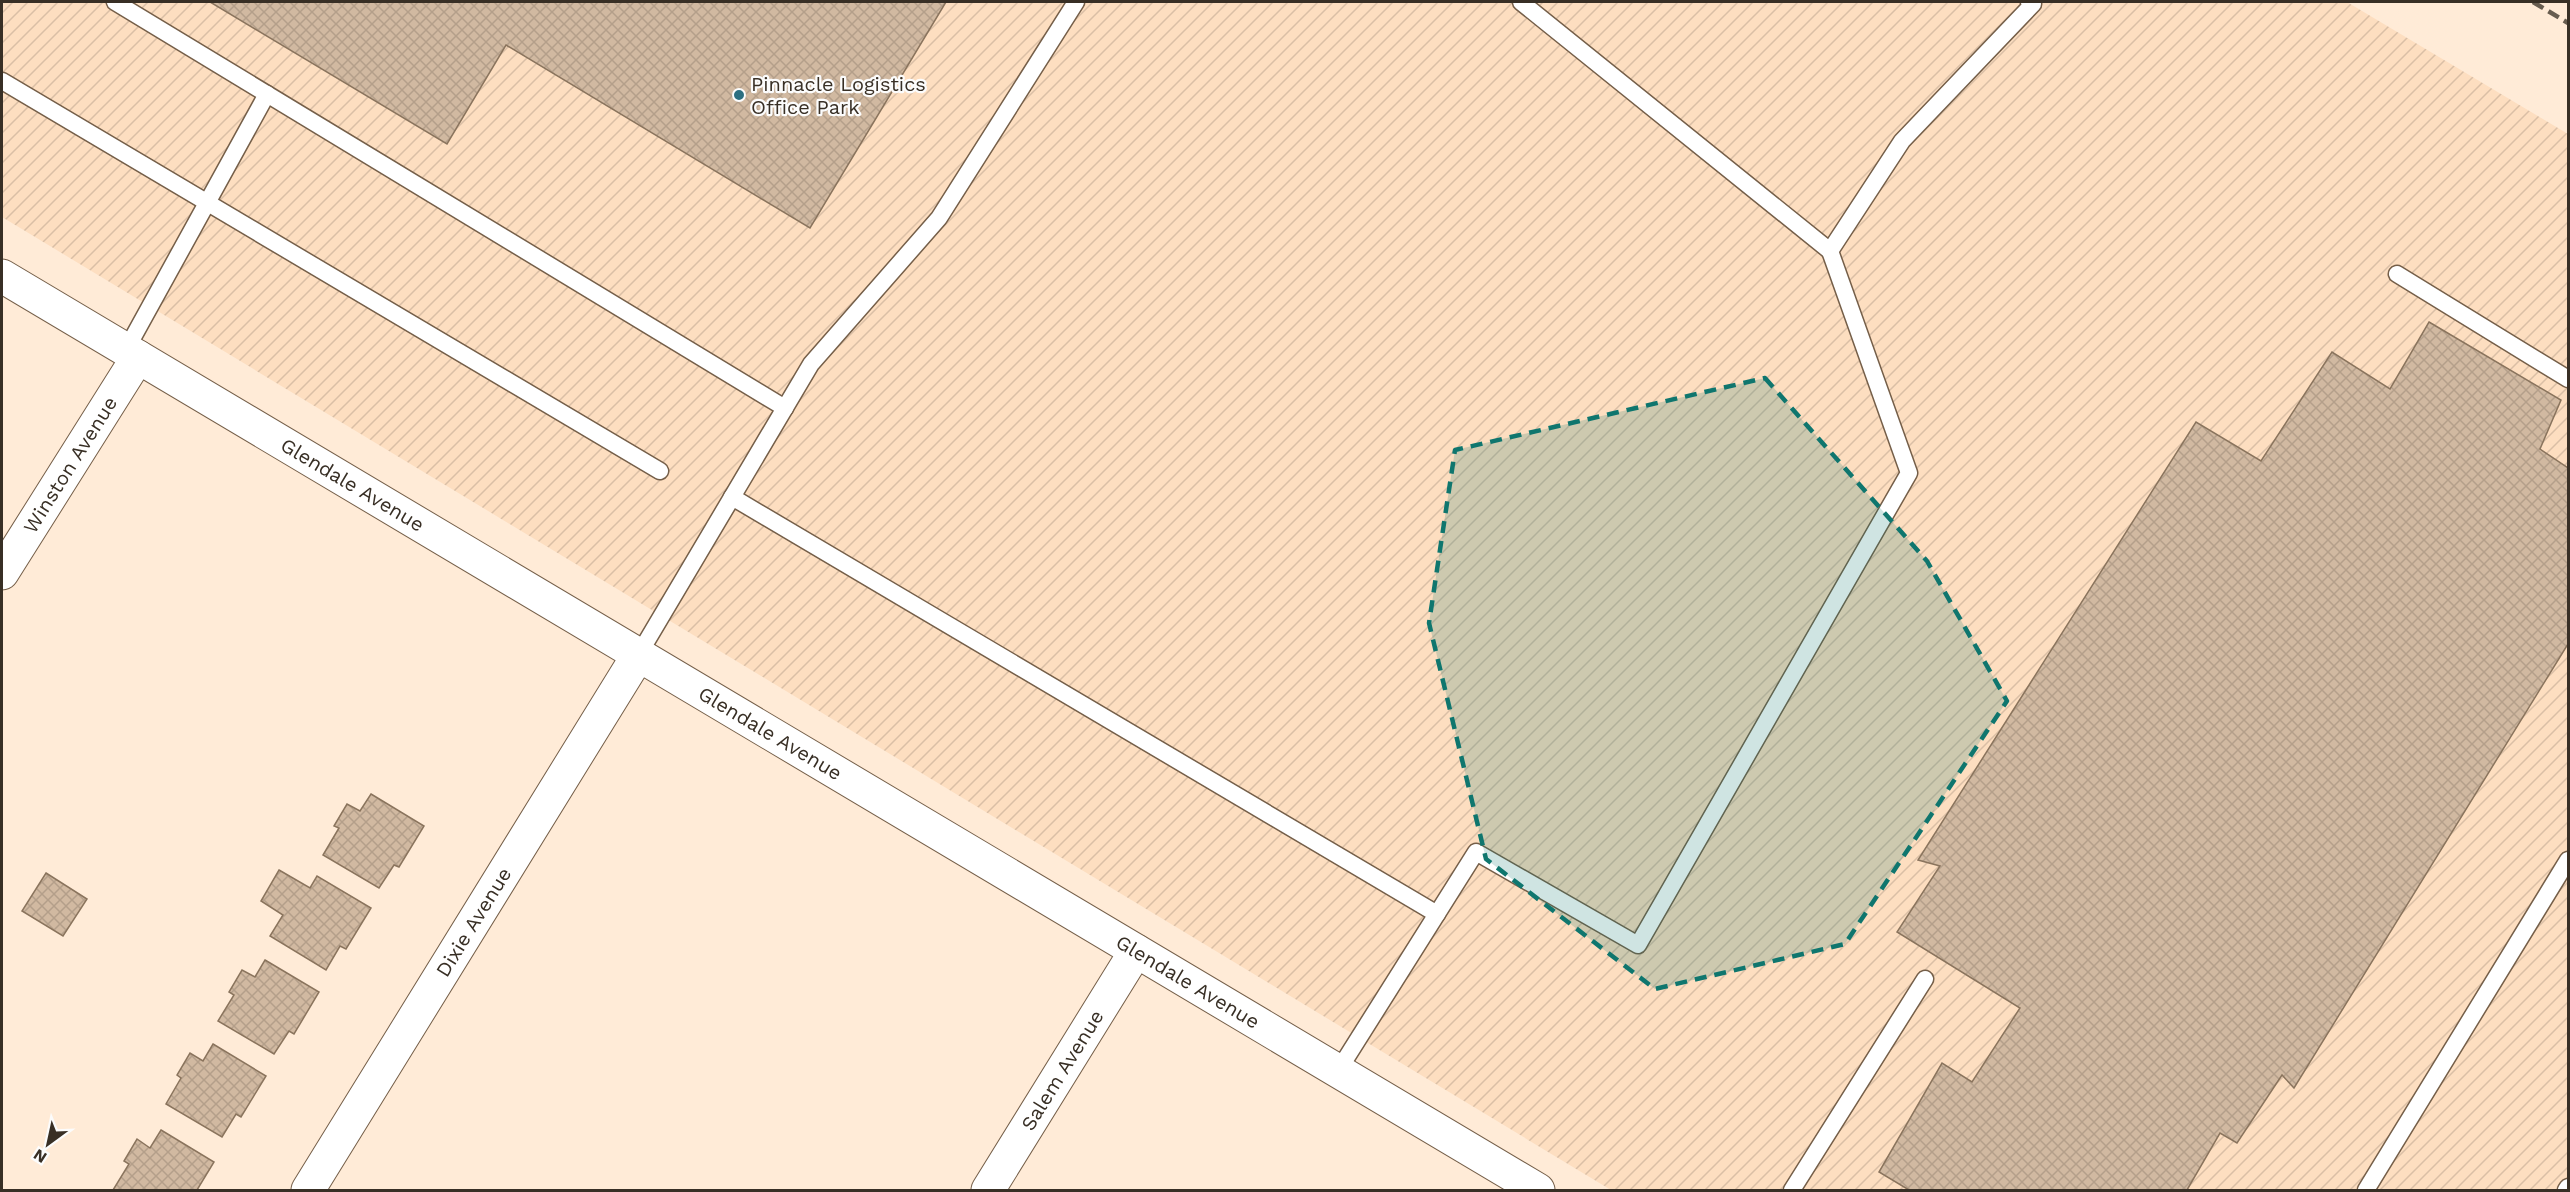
<svg xmlns="http://www.w3.org/2000/svg" width="2570" height="1192" font-family="'Work Sans',sans-serif">
  <defs>
    <pattern id="industrial-furrows" width="10" height="10" patternUnits="userSpaceOnUse" patternTransform="scale(1.5)"><rect width="10" height="10" fill="#fddec0"/><path d="M-1 1l2-2M0 10L10 0M9 11l2-2" fill="none" stroke="#dabfa5"/></pattern>
    <pattern id="building-cross-hatch" width="8" height="8" patternUnits="userSpaceOnUse" patternTransform="scale(1.5)"><rect width="8" height="8" fill="#d1b9a1"/><path d="M0 0l8 8M0 8l8-8" fill="none" stroke="#b49f8a"/></pattern>
  </defs>
  <rect width="100%" height="100%" fill="#ffebd7"/>
  <path fill="url(#industrial-furrows)" d="M2,2H2347L2568,134V1190H1611L2,217Z"/>
  <g fill="url(#building-cross-hatch)" stroke="#8a745d" stroke-width="1.5">
    <path d="M210,2H946L810,228L506,45L447,144Z"/>
    <path d="M2429,322L2561,400L2540,449L2568,468V644L2294,1088L2282,1075L2237,1143L2220,1133L2187,1190H1909L1879,1172L1942,1063L1972,1082L2020,1008L1897,932L1940,866L1918,860L2196,422L2261,461L2332,352L2390,389Z"/>
    <path d="M371,794L424,826L399,867L394,865L379,888L323,855L339,828L334,826L347,804L360,811Z"/>
    <path d="M279,870L310,888L317,876L371,908L346,949L340,946L326,970L270,936L283,915L261,901Z"/>
    <path d="M46,873L87,899L63,936L22,911Z"/>
    <path d="M265,960L319,992L294,1034L289,1031L274,1054L218,1021L234,995L229,992L242,970L255,977Z"/>
    <path d="M213,1044L266,1076L241,1117L236,1114L222,1137L166,1104L181,1078L177,1075L190,1053L203,1061Z"/>
    <path d="M161,1130L214,1162L197,1190H113L129,1164L124,1161L137,1139L150,1148Z"/>
  </g>
  <g fill="none" stroke-linecap="round" stroke-linejoin="round">
    <defs>
      <g id="service">
        <path d="M115,2L785,408"/>
        <path d="M1521,2L1830,251"/>
        <path d="M2,81L660,471"/>
        <path d="M2397,274L2568,379"/>
        <path d="M126,350L267,94"/>
        <path d="M732,497L1437,914"/>
        <path d="M639,654L811,364L939,218L1076,2"/>
        <path d="M1338,1071L1476,852L1638,945L1909,473L1830,251L1902,141L2033,4L2029,2"/>
        <path d="M1792,1190L1925,979"/>
        <path d="M2366,1190L2568,860"/>
        <path d="M2566,1190L2568,1187"/>
      </g>
      <g id="minor">
        <path id="s1" d="M2,276L1538,1190"/>
        <path id="s2" d="M2,573L138,357"/>
        <path id="s3" d="M308,1190L639,654"/>
        <path id="s4" d="M988,1190L1136,951"/>
      </g>
    </defs>
    <use href="#service" stroke="#755f49" stroke-width="19"/>
    <use href="#minor" stroke="#755f49" stroke-width="35"/>
    <use href="#service" stroke="#fff" stroke-width="16"/>
    <use href="#minor" stroke="#fff" stroke-width="33"/>
    <path stroke="#675c4f" stroke-width="4.5" stroke-dasharray="12 6" stroke-linecap="butt" d="M2533,2L2568,23"/>
  </g>
  <path fill="#0f766e" fill-opacity="0.2" stroke="#0f766e" stroke-width="4.5" stroke-dasharray="12 8" stroke-linejoin="round" d="M1765,378L1927,561L2007,701L1845,944L1655,989L1486,859L1429,623L1455,450Z"/>
  <circle fill="#2c6f81" stroke="#fcfcfc" stroke-width="2" cx="739" cy="95" r="6"/>
  <g text-anchor="middle" dominant-baseline="central" stroke-width="4.5" stroke-linejoin="round" paint-order="stroke">
    <g font-size="20" fill="#382f25" stroke="#fcfcfc" text-anchor="start">
      <text x="751" y="84">Pinnacle Logistics<tspan x="751" dy="23">Office Park</tspan></text>
    </g>
    <g font-size="20" fill="#382f25" stroke="#fcfcfc">
      <text stroke="none"><textPath href="#s2" startOffset="128">Winston Avenue</textPath></text>
      <text stroke="none"><textPath href="#s1" startOffset="408">Glendale Avenue</textPath></text>
      <text stroke="none"><textPath href="#s1" startOffset="894">Glendale Avenue</textPath></text>
      <text stroke="none"><textPath href="#s3" startOffset="315">Dixie Avenue</textPath></text>
      <text stroke="none"><textPath href="#s1" startOffset="1380">Glendale Avenue</textPath></text>
      <text stroke="none"><textPath href="#s4" startOffset="141">Salem Avenue</textPath></text>
    </g>
  </g>
  <rect width="2570" height="1192" fill="none" stroke="#382f25" stroke-width="6"/>
  <g transform="translate(48 1144) rotate(213)" stroke="#fcfcfc" stroke-width="4.5" paint-order="stroke">
  <path d="M0-4.5L10 22L0 15L-10 22Z" fill="#382f25"/>
  <text y="-9" font-size="16" font-weight="bold" text-anchor="middle" fill="#382f25">N</text>
  </g>
</svg>
